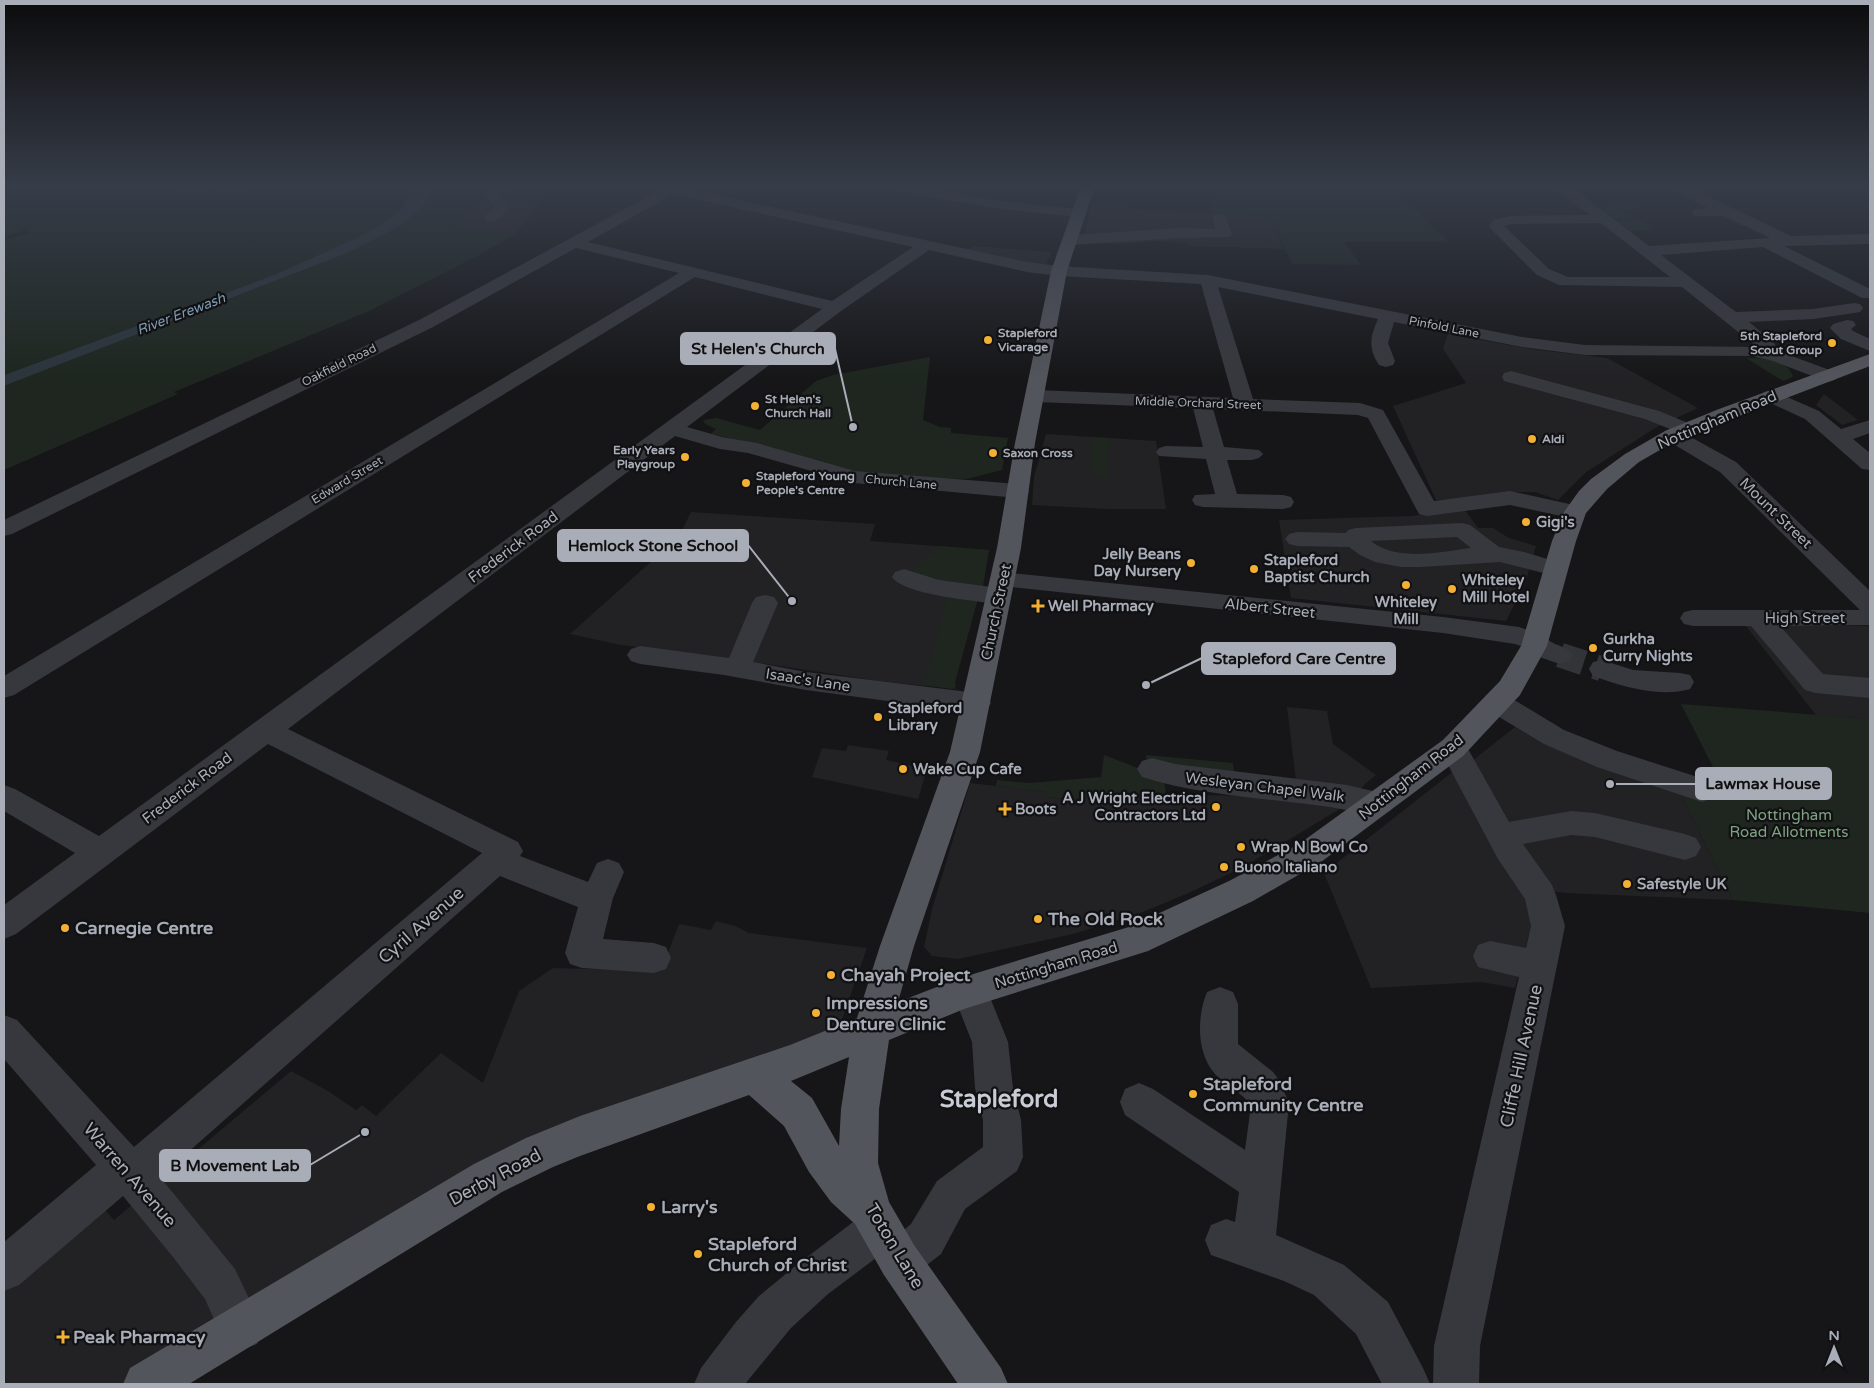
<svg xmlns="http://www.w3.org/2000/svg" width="1874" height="1388" font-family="'Varela Round',sans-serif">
  <rect width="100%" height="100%" fill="#161618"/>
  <g fill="#222225">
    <path d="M489,186H607L610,193L558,195L547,193L515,234L449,232Z"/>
    <path d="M1092,204L1128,205V209L1157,211L1269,215L1284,249L1189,246L1188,243L1155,241L1120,244L1083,242Z"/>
    <path d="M973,246L1010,249L1052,252L1045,266L967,250Z"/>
    <path d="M1448,334L1530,349L1607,358L1698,408L1655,428L1585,473L1558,500L1535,492H1511L1485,498L1436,500L1393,406L1466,383L1443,349Z"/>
    <path d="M1824,394L1858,420L1842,425L1820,408L1816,405Z"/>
    <path d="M1046,434L1156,441L1166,509H1108L1032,505L1034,477Z"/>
    <path d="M1464,509L1478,528H1493L1509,538L1536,546L1526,581L1506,621L1291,598L1279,520L1411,516Z"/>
    <path d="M691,512L875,524L870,541L989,550L980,600L977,602L955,681V689L879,681L720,657L621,645L570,634L663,551L672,550Z"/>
    <path d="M1745,625L1870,626V719L1816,715Z"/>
    <path d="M1287,707L1327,711L1333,744L1376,775L1366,783L1348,804L1245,866L1191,892L1140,913L1073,934L958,959L932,956L924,947L932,909L970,783L1047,792L1045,797L1103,802L1102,793L1298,797Z"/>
    <path d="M1515,727L1536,739L1679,791L1733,900L1566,893L1522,888L1528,901L1531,927L1515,988L1481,982L1371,988L1324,873L1451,773L1472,761Z"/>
    <path d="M848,745L889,751L886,760L927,769L918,799L812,777L822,748L846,751Z"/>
    <path d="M716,921L735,926L749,933L867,948L839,1028L274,1292L126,1384H4V1250L83,1184L114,1220L291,1071L328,1091L356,1110L362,1105L376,1116L441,1053L483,1083L519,991L553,968L661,971L679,924L711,930Z"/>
  </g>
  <g fill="#1e261f">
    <path d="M4,186H410C411,195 407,203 401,210C380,234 305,262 274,275L4,375V240L31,233L26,230L4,237Z"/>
    <path d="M432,186H489L449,232L515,234L483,253L369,311L174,392L178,394L4,470V386L342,255L396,226L418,211Z"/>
    <path d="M1207,186H1389L1449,242H1344L1361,265L1292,264L1269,215L1214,213Z"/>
    <path d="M1395,186H1658L1560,191L1454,189Z"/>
    <path d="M1629,201L1641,207L1621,211L1634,218L1615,219L1604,211L1605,205Z"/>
    <path d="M1637,220L1650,226L1647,227L1653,230L1630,231L1617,221Z"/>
    <path d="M930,357L923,420L940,427L951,428V433L1008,438L1002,470L967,479L878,477L794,456L775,448L711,434L716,429L705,424L703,420L716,418L760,430L816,381L833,375Z"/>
    <path d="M1746,358C1760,358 1789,359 1793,377L1783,381Z"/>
    <path d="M1092,437L1109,438L1108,477L1092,476Z"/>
    <path d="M940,546L989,550L983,587L918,577L910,573Z"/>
    <path d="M951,595L980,600L977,602L955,682L956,686L953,689L924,685L947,598H950Z"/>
    <path d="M1681,704L1870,719V913L1733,900L1679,791L1698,783L1720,781Z"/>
    <path d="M1104,755L1164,778L1166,796L1102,793L1103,803L1045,797L1046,792L996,786L997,780L1029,783L1101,777Z"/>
    <path d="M1146,755L1233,763L1234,772L1147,763Z"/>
  </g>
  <path fill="#2c353c" d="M410,186L436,187C429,193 427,203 420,209C400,229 368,242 342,255L4,386V375L274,275L355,239L381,225L401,210L410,193Z"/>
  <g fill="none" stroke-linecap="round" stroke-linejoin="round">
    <g stroke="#2c353c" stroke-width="4.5">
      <path d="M134,187L207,188"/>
      <path d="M222,188L332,186"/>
    </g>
    <path stroke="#333438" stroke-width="25" stroke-dasharray="25 12" stroke-linecap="butt" d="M1560,655L1602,669"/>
    <g fill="#37383d" fill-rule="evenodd">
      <path d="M489,186H503L500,196L510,205C504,214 497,224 486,221L484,218L495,205L486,197Z"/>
      <path d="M647,186H673L1027,262L1059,266L1208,275L1522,337L1585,345L1757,347L1682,287L1559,285L1537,275L1489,227L1493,220L1511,216L1590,215L1563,194L1550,189L1548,186H1568L1573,188L1649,246L1770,238L1724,216H1694L1692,213L1694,210L1708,208L1676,192L1674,189L1676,186H1703L1702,190L1697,191L1791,236L1870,234V244L1784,246L1870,289V298H1862L1763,247L1661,255L1736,312L1813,309L1854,303L1860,304L1863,308L1860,312L1854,313L1813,319L1749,322L1774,343L1778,351L1835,372L1837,376L1835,380L1828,382L1773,361L1752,356L1585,355L1522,347L1394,322L1388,343L1395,361L1393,365L1386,367L1379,365C1368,348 1370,337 1378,319L1218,287L1253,399L1360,403L1383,410L1434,501L1510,491L1583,507L1586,512L1583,517L1575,519L1510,505L1427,516L1419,514L1368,418L1358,415L1213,409L1224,447L1259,450L1263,454L1259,458L1252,460H1227L1237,494L1283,495L1291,497L1294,502L1291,507L1283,509L1203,507L1195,505L1192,500L1195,495L1215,494L1206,459L1159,456L1156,452L1159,448L1166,446L1203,447L1193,408L1036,402L1029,400L1026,396L1029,392L1036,390L1233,398L1201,284L1059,276L1027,272L929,250L841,311L687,427L722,437L757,443L855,471L1018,484L1026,486L1029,491L1026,496L1018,498L854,483L748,453L720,449L675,436L288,729L518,842L523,851L520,856L588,882L597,863L608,859L619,863L624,872L613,898L603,939L654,943L666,947L671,958L666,969L654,973L582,968L570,964L565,953L578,907L500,876L160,1177L235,1269L263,1328L257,1344L241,1350L225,1344L205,1299L173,1257L123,1196L19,1285L4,1291V1242L96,1165L4,1059V1015L17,1020L134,1147L482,853L268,744L16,934L4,939V905L75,853L4,811V785L15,789L99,836L822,309L695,277L14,695L4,698V676L679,273L576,248L433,327L12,534L4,536V520L421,319L658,191L649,189ZM673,194L913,247L832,301L588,242ZM1601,223L1670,277H1568L1549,269L1504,226L1511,224Z"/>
      <path d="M885,186H915L993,200L1078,209L1083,210L1085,213L1083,216L1078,217L993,208L892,190Z"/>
      <path d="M1220,214L1225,215L1232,234L1229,237L1180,238L1071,245L1066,243L1063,240L1066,237L1071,235L1180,228L1215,229L1213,218L1215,215Z"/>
      <path d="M1847,320L1853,321L1856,325L1851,329L1853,331L1870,339V351L1841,339L1830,328L1833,324Z"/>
      <path d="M1511,371L1659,411L1693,425L1696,429L1693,433L1687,435L1736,462L1870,591V625L1780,626L1823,674L1870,678V698L1815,693L1805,690L1751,626H1693L1684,624L1680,618L1684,612L1693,610H1860L1720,472L1665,439L1662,435L1665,431L1670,429L1645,419L1504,381L1502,377L1504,373Z"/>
      <path d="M1771,390L1819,411L1841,429L1870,420V433L1853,439L1870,453V470L1862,469L1805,419L1764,400L1761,396L1764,392Z"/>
      <path d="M1462,523L1470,525L1499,547L1524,552L1564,564L1567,569L1564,574L1555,576L1500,562L1420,567H1401L1375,562L1360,555L1349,547L1297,546L1289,544L1285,539L1289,534L1297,532L1346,533L1348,530L1356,528ZM1457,537L1471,548C1441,552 1397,562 1371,541Z"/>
      <path d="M904,569L939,580L999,588L1008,590L1011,596L1008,602L999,604C977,601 904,595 892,577L895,572Z"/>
      <path d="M1002,572L1443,617L1519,627L1545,636C1552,647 1566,644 1573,655L1569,661L1560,664L1551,661L1525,652L1521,646L1515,644L1443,633L993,585L990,580L993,575Z"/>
      <path d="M765,595L774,597L778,603L753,662L806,672L977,693L987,696L991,703L987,710L977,713L806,690L724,675L640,664L631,661L627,655L631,649L640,646L729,658L752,603L756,597Z"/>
      <path d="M1602,660L1633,670L1680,673L1690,675L1694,682L1690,689C1659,698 1621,686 1593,676L1589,669L1593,662Z"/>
      <path d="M1496,692L1506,695L1564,730L1617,751L1713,782L1717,790L1713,798L1702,802L1597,767L1544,744L1486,709L1482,702L1486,695Z"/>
      <path d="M1453,737L1463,740L1509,822L1571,811L1595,813L1685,834L1696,838L1701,847L1696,856L1685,860L1595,837L1571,835L1523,844L1552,885L1556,895L1565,926L1480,1346L1479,1384H1433L1434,1346L1519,977L1478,967L1473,956L1478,945L1490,941L1526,948L1531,926L1525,899L1498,859L1439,748L1443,740Z"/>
      <path d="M1152,758L1175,764L1347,785L1390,795L1394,803L1390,811C1370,818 1343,808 1322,806C1263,798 1199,795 1142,777L1137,769L1142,761Z"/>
      <path d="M970,975L983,980L1008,1042L1013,1088L1021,1120L1023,1157L1017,1171L965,1209L941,1254L914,1275L899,1281L884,1275L878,1260L880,1255L828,1294L791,1328L745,1384H694L701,1368L736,1322L759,1296L798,1264L865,1213L880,1207L895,1213L901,1228L899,1234L911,1224L937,1181L983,1147V1120L975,1088L972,1042L952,991L957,980Z"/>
      <path d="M1220,987L1233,992L1238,1004V1044L1273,1072L1279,1080L1289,1103L1276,1235L1344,1265L1388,1302L1423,1368L1430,1384H1382L1356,1334L1314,1295L1284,1281L1211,1255L1205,1240L1211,1225L1226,1219L1235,1222L1239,1192L1125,1115L1120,1102L1125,1089L1139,1083L1153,1089L1245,1150L1251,1105C1241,1092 1226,1085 1215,1074C1196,1053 1197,1016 1207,992Z"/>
    </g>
    <path fill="#53555c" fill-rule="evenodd" d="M1081,186H1095L1067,271L1035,443L1021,548L980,752L914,946L898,1002L960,978L1129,927L1229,881L1299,844L1443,740L1500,681L1521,646L1552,541L1564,512L1579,491L1591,479L1625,454L1665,431L1719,409L1870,354V366L1679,439L1639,462L1607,489L1586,513L1576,541L1547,646L1520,695L1463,756L1321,862L1253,901L1148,951L964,1009L889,1040L879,1109L878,1163L889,1202L914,1245L1001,1368L1008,1384H958L884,1275L855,1224L831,1202L809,1172L784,1126L749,1095L580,1156L553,1167L502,1192L189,1384H123L130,1368L474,1164L526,1138L580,1116L790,1045L857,1018L880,946L950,752L997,548L1015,443L1051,271ZM849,1057L841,1109L839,1146L812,1098L791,1081Z"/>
  </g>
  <linearGradient id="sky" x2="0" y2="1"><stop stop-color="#0c0c0d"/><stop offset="0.49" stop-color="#363c48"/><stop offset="1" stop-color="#363c48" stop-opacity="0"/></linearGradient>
  <rect width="1874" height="380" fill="url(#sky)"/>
  <g fill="#f2b134" stroke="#111113" stroke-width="2">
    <circle cx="988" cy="340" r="5"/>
    <circle cx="1832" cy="343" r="5"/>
    <circle cx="755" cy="406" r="5"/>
    <circle cx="1532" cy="439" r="5"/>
    <circle cx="993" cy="453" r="5"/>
    <circle cx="685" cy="457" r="5"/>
    <circle cx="746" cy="483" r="5"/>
    <circle cx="1526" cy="522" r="5"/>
    <circle cx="1191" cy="563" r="5"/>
    <circle cx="1254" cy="569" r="5"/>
    <circle cx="1406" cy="585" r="5"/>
    <circle cx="1452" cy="589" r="5"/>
    <path d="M1035.5 598.5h5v5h5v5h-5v5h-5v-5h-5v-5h5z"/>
    <circle cx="1593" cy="648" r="5"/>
    <circle cx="878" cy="717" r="5"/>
    <circle cx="903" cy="769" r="5"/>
    <circle cx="1216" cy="807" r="5"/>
    <path d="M1002.5 801.5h5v5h5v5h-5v5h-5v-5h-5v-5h5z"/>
    <circle cx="1241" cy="847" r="5"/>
    <circle cx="1224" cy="867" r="5"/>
    <circle cx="1627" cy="884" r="5"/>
    <circle cx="1038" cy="919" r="5"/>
    <circle cx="65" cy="928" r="5"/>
    <circle cx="831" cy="975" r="5"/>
    <circle cx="816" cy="1013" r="5"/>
    <circle cx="1193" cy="1094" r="5"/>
    <circle cx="651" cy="1207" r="5"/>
    <circle cx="698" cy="1254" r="5"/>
    <path d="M60.5 1329.5h5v5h5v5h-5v5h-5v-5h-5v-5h5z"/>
  </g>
  <g text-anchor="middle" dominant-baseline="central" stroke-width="4.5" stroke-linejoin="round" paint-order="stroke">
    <g font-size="12" fill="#a8adb8" stroke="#111113">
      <text transform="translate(1444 327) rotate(11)">Pinfold Lane</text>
      <text transform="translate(339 365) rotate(-26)">Oakfield Road</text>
      <text transform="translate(1198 403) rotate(2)">Middle Orchard Street</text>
      <text transform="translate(347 480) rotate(-31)">Edward Street</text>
      <text transform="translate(901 482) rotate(5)">Church Lane</text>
    </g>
    <g font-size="12" font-weight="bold" fill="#a8adb8" stroke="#111113" text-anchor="start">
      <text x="998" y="333">Stapleford<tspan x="998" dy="14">Vicarage</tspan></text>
      <text x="1822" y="336" text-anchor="end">5th Stapleford<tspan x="1822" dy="14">Scout Group</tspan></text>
      <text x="765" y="399">St Helen's<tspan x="765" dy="14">Church Hall</tspan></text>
      <text x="1542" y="439">Aldi</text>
      <text x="675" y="450" text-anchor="end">Early Years<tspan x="675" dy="14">Playgroup</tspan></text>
      <text x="1003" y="453">Saxon Cross</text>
      <text x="756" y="476">Stapleford Young<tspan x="756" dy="14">People's Centre</tspan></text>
    </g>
    <g font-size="14" font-style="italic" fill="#7f9bb3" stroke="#111113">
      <text transform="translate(181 314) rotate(-21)">River Erewash</text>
    </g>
    <g font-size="15" fill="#a8adb8" stroke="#111113">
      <text transform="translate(1717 420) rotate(-23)">Nottingham Road</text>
      <text transform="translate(1776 513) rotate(44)">Mount Street</text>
      <text transform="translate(513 547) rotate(-37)">Frederick Road</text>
      <text transform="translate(1270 608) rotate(6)">Albert Street</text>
      <text transform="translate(996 612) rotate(-78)">Church Street</text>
      <text x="1805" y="618">High Street</text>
      <text transform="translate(808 680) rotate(9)">Isaac's Lane</text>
      <text transform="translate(1411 777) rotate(-38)">Nottingham Road</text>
      <text transform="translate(1265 787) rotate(7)">Wesleyan Chapel Walk</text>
      <text transform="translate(187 788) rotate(-37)">Frederick Road</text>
      <text transform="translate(1056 965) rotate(-17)">Nottingham Road</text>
    </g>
    <g font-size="15" font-weight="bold" fill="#a8adb8" stroke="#111113" text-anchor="start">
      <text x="1536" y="522">Gigi's</text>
      <text x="1181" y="554" text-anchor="end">Jelly Beans<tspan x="1181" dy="17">Day Nursery</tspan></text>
      <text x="1264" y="560">Stapleford<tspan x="1264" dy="17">Baptist Church</tspan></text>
      <text x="1462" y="580">Whiteley<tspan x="1462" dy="17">Mill Hotel</tspan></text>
      <text x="1406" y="602" text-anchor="middle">Whiteley<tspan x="1406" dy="17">Mill</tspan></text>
      <text x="1048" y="606">Well Pharmacy</text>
      <text x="1603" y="639">Gurkha<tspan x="1603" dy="17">Curry Nights</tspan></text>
      <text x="888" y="708">Stapleford<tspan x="888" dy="17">Library</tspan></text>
      <text x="913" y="769">Wake Cup Cafe</text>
      <text x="1206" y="798" text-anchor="end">A J Wright Electrical<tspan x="1206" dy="17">Contractors Ltd</tspan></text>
      <text x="1015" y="809">Boots</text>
      <text x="1251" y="847">Wrap N Bowl Co</text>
      <text x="1234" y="867">Buono Italiano</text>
      <text x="1637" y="884">Safestyle UK</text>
    </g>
    <g font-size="15" fill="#7fa381" stroke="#111113">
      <text x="1789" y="815">Nottingham<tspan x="1789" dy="17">Road Allotments</tspan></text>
    </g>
    <g font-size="18" font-weight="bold" fill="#a8adb8" stroke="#111113" text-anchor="start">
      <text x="1048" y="919">The Old Rock</text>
      <text x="75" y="928">Carnegie Centre</text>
      <text x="841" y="975">Chayah Project</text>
      <text x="826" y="1003">Impressions<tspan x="826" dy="21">Denture Clinic</tspan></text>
      <text x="1203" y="1084">Stapleford<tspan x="1203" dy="21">Community Centre</tspan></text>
      <text x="661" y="1207">Larry's</text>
      <text x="708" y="1244">Stapleford<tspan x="708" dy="21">Church of Christ</tspan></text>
      <text x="73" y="1337">Peak Pharmacy</text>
    </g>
    <g font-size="18" fill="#a8adb8" stroke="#111113">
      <text transform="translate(421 925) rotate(-41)">Cyril Avenue</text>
      <text transform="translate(1521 1056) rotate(-78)">Cliffe Hill Avenue</text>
      <text transform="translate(130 1175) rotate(49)">Warren Avenue</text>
      <text transform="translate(495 1177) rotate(-28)">Derby Road</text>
      <text transform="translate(895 1246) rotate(59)">Toton Lane</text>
    </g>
    <g font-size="24" font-weight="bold" fill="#c9ccd4" stroke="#111113">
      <text x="999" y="1099">Stapleford</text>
    </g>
  </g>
  <path fill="none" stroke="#a8adb8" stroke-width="2" d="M853 427L835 349M792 601L748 545M1146 685L1202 658M1610 784L1696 784M365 1132L310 1165"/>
  <g fill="#a8adb8" stroke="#111113" stroke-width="2">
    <circle cx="853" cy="427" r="5"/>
    <circle cx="792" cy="601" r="5"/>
    <circle cx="1146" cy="685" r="5"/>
    <circle cx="1610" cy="784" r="5"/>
    <circle cx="365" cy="1132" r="5"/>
  </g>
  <g fill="#a8adb8" stroke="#a8adb8" stroke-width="2">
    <rect x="681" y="333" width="154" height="31" rx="5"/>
    <rect x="558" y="530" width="190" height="31" rx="5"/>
    <rect x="1202" y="643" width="193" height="31" rx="5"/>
    <rect x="1696" y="768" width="135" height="31" rx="5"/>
    <rect x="160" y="1150" width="150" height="31" rx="5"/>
  </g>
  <g font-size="16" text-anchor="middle" font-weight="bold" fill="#111">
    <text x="758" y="354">St Helen's Church</text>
    <text x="653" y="551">Hemlock Stone School</text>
    <text x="1299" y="664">Stapleford Care Centre</text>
    <text x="1763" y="789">Lawmax House</text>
    <text x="235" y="1171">B Movement Lab</text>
  </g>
  <rect width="1874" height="1388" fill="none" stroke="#a8adb8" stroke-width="10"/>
  <g transform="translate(1834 1348)" stroke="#111113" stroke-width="4" paint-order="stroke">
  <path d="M0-4L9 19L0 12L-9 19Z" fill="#a8adb8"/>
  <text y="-8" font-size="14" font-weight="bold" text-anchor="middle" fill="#a8adb8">N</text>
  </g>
</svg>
